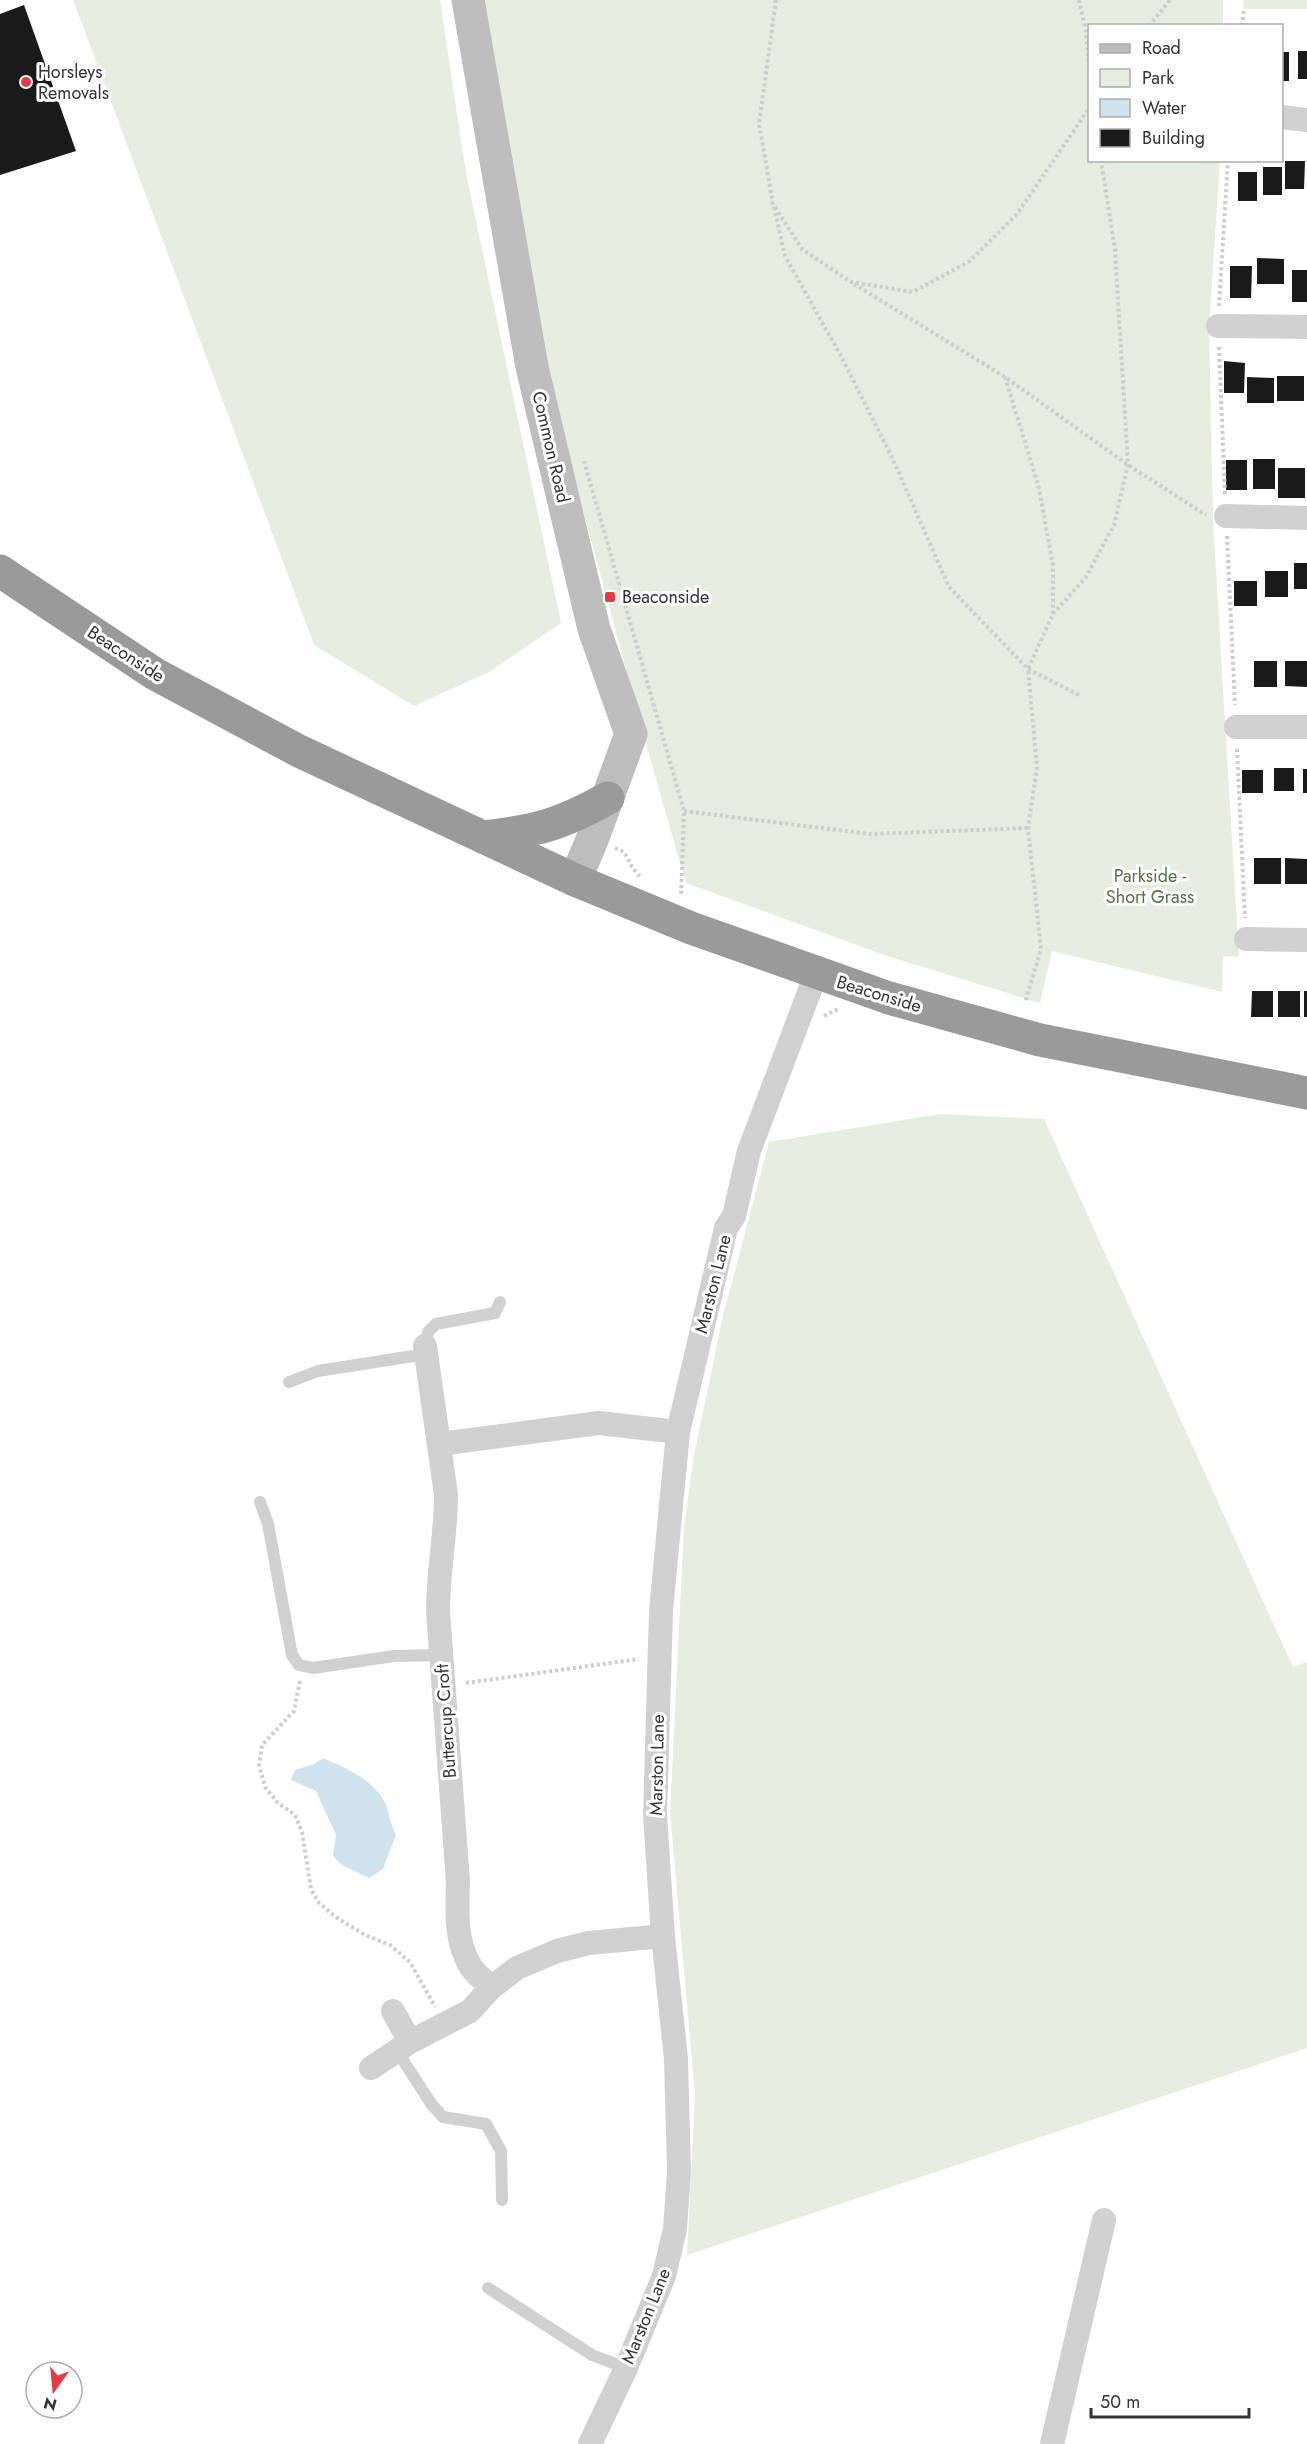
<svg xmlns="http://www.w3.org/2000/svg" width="1307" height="2444" font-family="Jost,sans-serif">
  <rect width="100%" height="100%" fill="#fff"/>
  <g fill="#e6ecdf">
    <path d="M73,0H440L466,173L561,623L489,672L414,706L314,645Z"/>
    <path d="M479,0H1223V25L1090,26V160L1220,161L1209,326L1213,519L1239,957L1223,956L1222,992L1052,951L1040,1003L887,956L686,883L655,776L544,367Z"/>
    <path d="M1243,0H1307V9H1244Z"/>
    <path d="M940,1114L1044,1119L1293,1667L1307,1662V2048L687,2255L695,2095L670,1812L684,1526L694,1455L723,1316L769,1142Z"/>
  </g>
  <path fill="#cfe2ee" d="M323,1758C346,1768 373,1779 385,1803C390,1814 390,1824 396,1835L383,1869L369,1878L342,1865L333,1856L336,1835L316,1791L291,1780L295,1770L314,1764Z"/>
  <g fill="#1a1a1a">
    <path d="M24,5L76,151L0,175V14Z"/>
    <rect x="1298" y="51" width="9" height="28"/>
    <rect x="1282" y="52" width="7" height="29"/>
    <path d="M1285,161H1305L1304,189H1285Z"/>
    <rect x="1263" y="167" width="19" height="28"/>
    <rect x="1238" y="172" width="19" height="29"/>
    <path d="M1257,258L1284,259V284H1257Z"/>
    <path d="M1230,266H1252L1251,298H1230Z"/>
    <rect x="1292" y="270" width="15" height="32"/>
    <path d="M1224,361L1245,363L1244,393H1224Z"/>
    <rect x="1277" y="376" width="27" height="25"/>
    <path d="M1247,377L1274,378V403H1247Z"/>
    <rect x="1253" y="459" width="22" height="30"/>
    <rect x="1226" y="460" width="21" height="30"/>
    <rect x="1278" y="468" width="27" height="30"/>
    <rect x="1294" y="563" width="13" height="26"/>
    <rect x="1265" y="571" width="23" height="26"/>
    <rect x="1234" y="581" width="23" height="25"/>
    <rect x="1254" y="661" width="23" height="26"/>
    <path d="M1285,661H1307V687L1285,686Z"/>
    <rect x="1274" y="768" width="20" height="23"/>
    <rect x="1303" y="769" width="4" height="24"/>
    <rect x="1242" y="770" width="21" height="23"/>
    <rect x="1254" y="858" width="27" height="26"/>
    <path d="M1285,858L1307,859V884H1285Z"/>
    <path d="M1252,991H1273V1017H1251Z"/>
    <rect x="1278" y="991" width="22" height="26"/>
    <rect x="1304" y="991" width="3" height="26"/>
  </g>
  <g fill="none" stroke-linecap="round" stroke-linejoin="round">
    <g stroke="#cdcdcd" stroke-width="4" stroke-dasharray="3 3" stroke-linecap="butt">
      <path d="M776,0L759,124L773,204L802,249L851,282L913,292L970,261L1017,214L1090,107"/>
      <path d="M1079,0L1086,32L1090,73"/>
      <path d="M1149,26L1170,0"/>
      <path d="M1242,26L1244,9"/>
      <path d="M774,207L785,256L841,356L891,455L949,587L1028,669L1081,696"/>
      <path d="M854,284L1005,377L1128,465L1206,515"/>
      <path d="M1219,306L1228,160"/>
      <path d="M1219,347L1225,495"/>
      <path d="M1005,377L1039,488L1053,566V614L1028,669L1037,767L1028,828L1041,949L1025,1003"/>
      <path d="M584,461L684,811L681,896"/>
      <path d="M1227,536L1235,705"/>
      <path d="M1053,614L1086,577L1114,525L1128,465L1115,250L1101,160"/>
      <path d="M1237,749L1245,918"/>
      <path d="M684,811L870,834L1028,828"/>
      <path d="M615,848L624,852L632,867L640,877"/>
      <path d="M824,1016L838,1009"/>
      <path d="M300,1681L294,1711L262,1745L259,1765L265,1787L277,1802L295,1815L302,1832L311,1889L319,1903L337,1918L365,1935L390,1945L410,1962L435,2007"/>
      <path d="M466,1683L639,1659"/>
    </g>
    <g stroke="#d0d0d0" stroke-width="12">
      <path d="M425,1346L428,1332L436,1324L495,1313L500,1302"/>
      <path d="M289,1382L318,1371L426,1354"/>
      <path d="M260,1502L268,1524L292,1655L299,1665L313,1668L394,1656L442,1655"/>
      <path d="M397,2051L432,2105L443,2117L486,2124L501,2151L502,2200"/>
      <path d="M488,2288L592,2355L626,2368"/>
    </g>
    <g stroke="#d0d0d0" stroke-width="24">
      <path d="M1282,117L1307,120"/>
      <path d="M1218,326L1307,327"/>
      <path d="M1226,516L1307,518"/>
      <path d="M1236,727H1307"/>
      <path d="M1246,939L1307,940"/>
      <path d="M425,1346L446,1495C446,1534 438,1572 438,1611L458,1882C457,1911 455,1942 471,1967C476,1975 485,1981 492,1987"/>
      <path d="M440,1444L599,1423L678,1432"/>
      <path d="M393,2011L410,2042"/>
      <path d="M371,2068L410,2042L470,2011L492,1987L517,1968L557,1951L589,1943L663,1936"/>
      <path d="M590,2444L626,2368L664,2276L675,2229L679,2171L676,2059L663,1936L655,1815L661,1611L678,1432L726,1228L734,1216L749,1151L816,974"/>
      <path d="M1052,2444L1104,2220"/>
    </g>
    <path stroke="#bdbdbd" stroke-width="33" d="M468,0L532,367L594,629L631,734L592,840L575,880"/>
    <g stroke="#9a9a9a" stroke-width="33">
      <path d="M0,571L155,674L299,751L575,880L691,928L889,998L1040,1040L1307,1093"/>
      <path d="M483,837C536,831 560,825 608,798"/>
    </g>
  </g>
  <g fill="#e63946" stroke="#fff" stroke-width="2">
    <circle cx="26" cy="82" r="6"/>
    <rect x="604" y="591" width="12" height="12" rx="3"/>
  </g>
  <g text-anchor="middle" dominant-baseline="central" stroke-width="6" stroke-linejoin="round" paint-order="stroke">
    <g font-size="18" fill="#333" stroke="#fff" text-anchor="start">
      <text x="38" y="72">Horsleys<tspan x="38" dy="21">Removals</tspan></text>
      <text x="622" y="597">Beaconside</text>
    </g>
    <g font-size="18" fill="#333" stroke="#fff">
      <text transform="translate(551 447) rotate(77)">Common Road</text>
      <text transform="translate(126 654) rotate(33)">Beaconside</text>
      <text transform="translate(879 994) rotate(17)">Beaconside</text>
      <text transform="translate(713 1284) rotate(-76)">Marston Lane</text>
      <text transform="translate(446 1721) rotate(-94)">Buttercup Croft</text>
      <text transform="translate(657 1765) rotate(-89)">Marston Lane</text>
      <text transform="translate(646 2316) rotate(-68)">Marston Lane</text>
    </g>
    <g font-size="18" fill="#56703f" stroke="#fff">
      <text x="1150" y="876">Parkside -<tspan x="1150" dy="21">Short Grass</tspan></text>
    </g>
  </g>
  <rect x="1088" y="24" width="195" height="138" fill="#ffffff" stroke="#adadad" stroke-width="1.5"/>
  <rect x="1100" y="44" width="30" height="9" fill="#bdbdbd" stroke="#adadad" stroke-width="1.5"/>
  <text x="1142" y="54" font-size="18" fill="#333333">Road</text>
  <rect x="1100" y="69" width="30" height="18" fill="#e6ecdf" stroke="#adadad" stroke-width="1.5"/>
  <text x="1142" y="84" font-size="18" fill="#333333">Park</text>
  <rect x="1100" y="99" width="30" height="18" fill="#cfe2ee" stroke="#adadad" stroke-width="1.5"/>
  <text x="1142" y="114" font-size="18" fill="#333333">Water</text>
  <rect x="1100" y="129" width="30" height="18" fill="#1a1a1a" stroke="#adadad" stroke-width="1.5"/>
  <text x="1142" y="144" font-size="18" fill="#333333">Building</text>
  <g transform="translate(54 2390) rotate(195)"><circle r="28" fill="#ffffff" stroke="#adadad" stroke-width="1.5"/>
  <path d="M0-4.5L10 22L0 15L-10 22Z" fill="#e63946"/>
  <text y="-9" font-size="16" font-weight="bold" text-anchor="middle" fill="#333333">N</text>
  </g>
  <path d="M1091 2408v9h158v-9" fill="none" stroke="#333333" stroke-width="3"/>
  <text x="1100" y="2408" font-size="18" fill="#333333" stroke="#ffffff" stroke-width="4.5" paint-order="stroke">50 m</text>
</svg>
